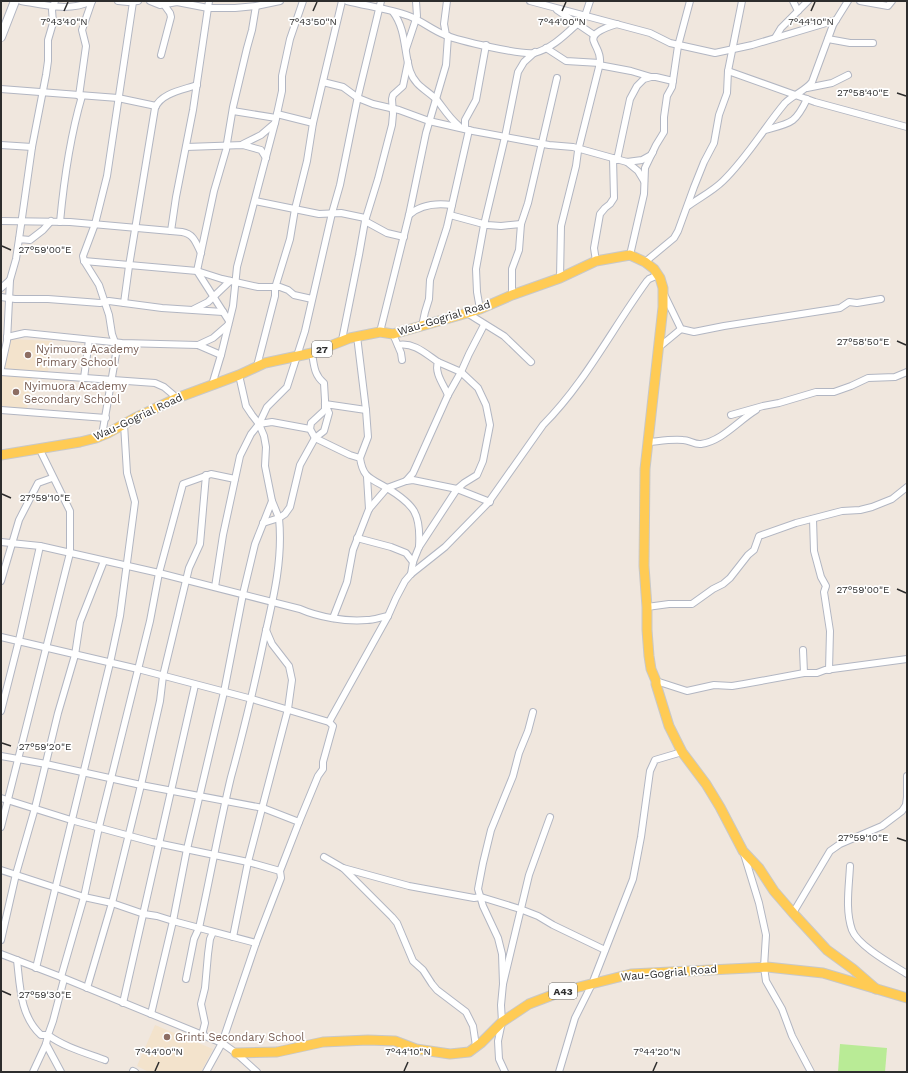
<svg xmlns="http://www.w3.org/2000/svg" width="908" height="1073" font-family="'Work Sans',sans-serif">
  <rect width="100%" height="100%" fill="#f0e7de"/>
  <g fill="#f3e3cc">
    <path d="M9,339L52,341L48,372L4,369Z"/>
    <path d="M1,375L32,377L27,409L1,406Z"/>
    <path d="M155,1025L213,1049L201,1072H149L137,1066Z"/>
  </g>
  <path fill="#b9eb96" d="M840,1044L887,1048L885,1072H838Z"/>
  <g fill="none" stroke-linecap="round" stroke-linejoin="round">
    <defs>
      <g id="street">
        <path d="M21,1C44,5 69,12 92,1"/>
        <path d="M118,1L128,2L138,1"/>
        <path d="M150,1L160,5L177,2L208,8H235L256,6L280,1"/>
        <path d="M347,1C367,6 390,9 409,16C422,21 432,30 445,35C459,41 521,55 534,53C551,49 565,35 577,24"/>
        <path d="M530,1L650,33L670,43L715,53L752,45L836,20"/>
        <path d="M793,1L798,11"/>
        <path d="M860,1L888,6L892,1"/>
        <path d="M557,10L594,35"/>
        <path d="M393,12C406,29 404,52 410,71C415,86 427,90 437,100C444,109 450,119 459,126"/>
        <path d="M585,16L590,1"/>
        <path d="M446,35L444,24L447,1"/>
        <path d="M775,38L781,28L808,1"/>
        <path d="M828,39L850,43H873"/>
        <path d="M546,48L566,61L600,63"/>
        <path d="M406,49L417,16L416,1"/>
        <path d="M161,55L171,17L170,13L165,6L167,1"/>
        <path d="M599,65L631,71L651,77"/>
        <path d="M728,71L815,102L907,127"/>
        <path d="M323,82L343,87L358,98L373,104L399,110L429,121L473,131L549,145L573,147L627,162L642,160L651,155L653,152"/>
        <path d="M807,88L832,83L848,75"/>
        <path d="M1,89L118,98L156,106"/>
        <path d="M79,96L86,46L82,30L92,1"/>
        <path d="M233,111L276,118"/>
        <path d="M277,114L313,123"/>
        <path d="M465,129V120L476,100L486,45"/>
        <path d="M765,130C791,123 795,124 807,99"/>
        <path d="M243,144L261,135L275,123"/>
        <path d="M1,145L32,147"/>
        <path d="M186,147L243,145L261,150L266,158"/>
        <path d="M617,160L630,99L637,86L644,79L651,77H656L673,81"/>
        <path d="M627,162L638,171L644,181"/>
        <path d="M255,201L319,214L341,213L365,218"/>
        <path d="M688,206C699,198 713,191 723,181C747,158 764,128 785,103C793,95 805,91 812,82L833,25L848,1"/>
        <path d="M409,215C421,204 437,203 452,205"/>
        <path d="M450,215L487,225L501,226L521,224"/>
        <path d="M1,221L70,222L182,232C194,234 196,243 201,253"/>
        <path d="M365,221L387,233L404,237"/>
        <path d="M60,222C64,179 70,137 82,96"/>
        <path d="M171,231L176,197L193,110L209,1"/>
        <path d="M19,239L32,147L46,75L48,61V40L53,23L52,10L55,1"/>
        <path d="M630,255L644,194L645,168L656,145L664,132V117L667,96L672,87L678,46L690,1"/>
        <path d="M84,261L197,271L222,279L258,287H280L288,290L294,295L312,299"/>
        <path d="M596,261L594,248L600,214L605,208L610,204L614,198L613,158"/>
        <path d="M645,262L674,238L678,231L694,187L704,162L714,143L719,115L727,93L728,71L742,1"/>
        <path d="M560,278L561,226L576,166L578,151L600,63C601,53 597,50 594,42C589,32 611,26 617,24"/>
        <path d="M1,288L10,280"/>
        <path d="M664,294L681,329L694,332L724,326L840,308L849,302L857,303L881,299"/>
        <path d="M512,295V269L519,250L521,224L528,203L557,78"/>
        <path d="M1,297L15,299H48L100,303L109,301L162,308L223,312"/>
        <path d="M124,303L129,266L155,108C161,93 183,90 197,85"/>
        <path d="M194,309L208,302L230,281"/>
        <path d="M480,309L477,292L476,269L484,225L505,137L518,72L524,62L535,52"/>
        <path d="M467,313L504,336L531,362"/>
        <path d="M229,321L197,271L214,191L226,150L227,143L233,107L247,48L252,30L256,6"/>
        <path d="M484,325L469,354L461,372L448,395L413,473L406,481L413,480L457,489L490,502"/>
        <path d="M422,326L425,312L429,299L430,280L447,227L469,130"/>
        <path d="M380,332L409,215L426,133L446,65L448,36"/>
        <path d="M393,334L401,353L402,360"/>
        <path d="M357,336L366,410L368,437L360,458"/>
        <path d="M7,337L25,333L122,343L198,345L221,355"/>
        <path d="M342,340L359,255L365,221L378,179L392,125L393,114L392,99L393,95L403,86L408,62"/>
        <path d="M198,345L213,338L228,325"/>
        <path d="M398,345C414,342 426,354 438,362C434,373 444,385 448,395"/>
        <path d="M658,348L681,329"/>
        <path d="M257,366L275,296V288L290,239L295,209L307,161L313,123L342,1"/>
        <path d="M1,368L7,341L10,280L16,259L19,239L30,240L43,230L51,221"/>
        <path d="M1,372L155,383L164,387L177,398"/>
        <path d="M84,378L89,340"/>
        <path d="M212,385L221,355L233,306L237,267L275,123L282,91V76L290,39L303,1"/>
        <path d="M1,410L106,418"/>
        <path d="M731,415L763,406L779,403L816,392H834L851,386L868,378L895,377L907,372"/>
        <path d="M259,424L272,422L310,429L315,438L350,455L360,458C363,478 370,478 387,488L406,481"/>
        <path d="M310,429L311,423L325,410V400L324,383C314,375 314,365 312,353"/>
        <path d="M102,435L117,348L112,334L109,315L99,285L84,261L83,256L95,224L107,176L133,2"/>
        <path d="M649,442C660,441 671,439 683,440C689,440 695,445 701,444C722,441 738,421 756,410"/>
        <path d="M367,477L369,509"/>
        <path d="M813,519L814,551L821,577L826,586L824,592L830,631L829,670"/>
        <path d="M263,523L279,518L272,501"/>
        <path d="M357,538L391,547L406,553L413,562"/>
        <path d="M1,542L40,546L159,573L300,609C318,617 346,622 367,620C374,620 381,617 388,616"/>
        <path d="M411,574L413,562L419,547L457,489L464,483L477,475L483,461L490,425L486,405L478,388L461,372L438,362"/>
        <path d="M1,581L19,520L38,483L52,478"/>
        <path d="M215,587L223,535L240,456L251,434L259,424L267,407L287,387L305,331L332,213L340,185L358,96L381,1"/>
        <path d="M647,607L669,604H692L713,589L723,584L730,578L748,555L754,550L759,536L796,523L842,511L860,510L872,507L892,499L907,487"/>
        <path d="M333,618L347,582L353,550L369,509L387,488C415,505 421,514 419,547"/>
        <path d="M1,637L138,669L252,699L329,722L333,726L323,762V769L318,776L299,822L280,871L281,878L256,943L222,1043L206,1072"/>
        <path d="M803,650L804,673"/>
        <path d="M656,681L687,691L714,685L732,686L744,684L804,673H817L825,670L907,659"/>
        <path d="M1,711L19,640L40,546"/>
        <path d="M329,722L388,616L396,598L405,581L411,574L445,547L488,503L543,425C585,383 612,329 647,281L649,279L658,275"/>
        <path d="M1,756L46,764L141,785L263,808L299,822"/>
        <path d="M907,776V795"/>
        <path d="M1,798L71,820L152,842L248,862L280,871"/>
        <path d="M1,827L70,553V511L39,448"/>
        <path d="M744,854L759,903L766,935L764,967L766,981L782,1009L792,1036L811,1072"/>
        <path d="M324,857L343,868L392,917L397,923L413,961L423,970L432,984L437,990L466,1012L473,1026L476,1046"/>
        <path d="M850,866C849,887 845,910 852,930C858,946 893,965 907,974"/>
        <path d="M343,868L409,886L474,898L481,897L520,909L538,916L553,925L605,950"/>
        <path d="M1,870L84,897L112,903L144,914L157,916L173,921L256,943"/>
        <path d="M793,913L830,851L840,844L882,826L902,811L906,805L907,797"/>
        <path d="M233,937L248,862L288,709L292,680L289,666L272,644L266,630"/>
        <path d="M1,940L16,874L35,808L58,713L75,655L80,622L104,561"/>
        <path d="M1,954L61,977L222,1043L236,1053L257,1072"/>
        <path d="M17,960C20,986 20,1016 41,1035H48L46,1044L33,1072"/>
        <path d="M36,968L110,663L120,616L135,502L127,473L124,424"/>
        <path d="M61,977L84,897L99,827L150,621L159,573L183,484L211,474L235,479"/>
        <path d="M64,979L53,1021L48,1035C64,1047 86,1053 105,1060"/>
        <path d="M186,979L194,939L199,928C210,878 219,827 231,777C244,730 255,683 265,635C274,596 283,558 279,518L285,514L290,507L300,465L315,438L324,431L329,413L325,404L366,410"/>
        <path d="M503,984L502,954L498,938L483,906L478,889L483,863L491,830L513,776L519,753L528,731L533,712"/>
        <path d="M87,988L112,903L141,785L160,701L163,676L189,568L200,544L206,475"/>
        <path d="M123,1003L195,685"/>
        <path d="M151,1014L173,921L187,849L224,692L243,594L255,544L272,501L265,466L266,447L264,436L259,424L252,415L246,406L239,375"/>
        <path d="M202,1035L205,1023L201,1004L205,988L208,954L210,939L213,932"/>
        <path d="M46,1044L61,1072"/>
        <path d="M133,1071L135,1072"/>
        <path d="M505,1072L499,1059L498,1041L502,1022L501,1005L503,984L529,875L550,817"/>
        <path d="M559,1072L575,1018L592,984L633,879L641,837L650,771L655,760L682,752"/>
      </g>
      <path id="secondary" d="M1,37L15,1"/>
      <g id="primary">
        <path d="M1,455L80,442L96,438L108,433L135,418L177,398L239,375L265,363L312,353L350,338L380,332L393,334L467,313L480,309L512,295L560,278L596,261L630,255L645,262L654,269L660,278L663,288V307L645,469L644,566L647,607V630L649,656L651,669L656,681V684L669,726L682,752L706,784L720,807L743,851L759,868L774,891L793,913L827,950L853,969L876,989"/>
        <path d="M236,1053L277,1052L323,1042L368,1040L395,1041L416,1049L450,1054L469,1052L481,1043L502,1022L529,1004L563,991L631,974L767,967L823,973L907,998"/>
      </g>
    </defs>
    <use href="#street" stroke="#b2b6c2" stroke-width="8"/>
    <use href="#secondary" stroke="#b2b6c2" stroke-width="10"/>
    <use href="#primary" stroke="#c8c8c8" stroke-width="11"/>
    <use href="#street" stroke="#fff" stroke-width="6"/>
    <use href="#secondary" stroke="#fff" stroke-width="8"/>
    <use href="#primary" stroke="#ffcb54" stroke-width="9"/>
  </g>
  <path fill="none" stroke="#2d2d2d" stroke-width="1.5" d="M64,11L68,2M313,11L317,2M562,11L566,2M811,11L815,2M897,93L906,96M2,246L11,250M897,341L906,345M2,494L11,498M897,589L906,593M2,743L11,746M897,838L906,841M2,991L11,995M155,1071L159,1062M404,1071L408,1062M653,1071L657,1062"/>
  <g fill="#8d6e63" stroke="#fff" stroke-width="1.5">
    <circle cx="28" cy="355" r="4"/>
    <circle cx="16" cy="392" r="4"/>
    <circle cx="167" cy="1037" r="4"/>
  </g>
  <g text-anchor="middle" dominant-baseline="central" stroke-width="3.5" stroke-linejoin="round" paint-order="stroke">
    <g fill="#fff" stroke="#6c6c6c" stroke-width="1">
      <rect x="312" y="341" width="20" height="16" rx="3"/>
      <rect x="549" y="983" width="28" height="16" rx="3"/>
    </g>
    <g font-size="10" font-weight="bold" fill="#2d2d2d">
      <text x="322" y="349">27</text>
      <text x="563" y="991">A43</text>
    </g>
    <g font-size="11" fill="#2d2d2d" stroke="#fff">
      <text transform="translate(444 318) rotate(-17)">Wau-Gogrial Road</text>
      <text transform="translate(138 417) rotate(-25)">Wau-Gogrial Road</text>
      <text transform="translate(669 973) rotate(-5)">Wau-Gogrial Road</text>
    </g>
    <g font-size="11" fill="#785e54" stroke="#fff" text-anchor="start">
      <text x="36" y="349">Nyimuora Academy<tspan x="36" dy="13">Primary School</tspan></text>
      <text x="24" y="386">Nyimuora Academy<tspan x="24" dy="13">Secondary School</tspan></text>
      <text x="175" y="1037">Grinti Secondary School</text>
    </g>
  </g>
  <g font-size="10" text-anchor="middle" fill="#2d2d2d" stroke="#fff" stroke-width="3.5" stroke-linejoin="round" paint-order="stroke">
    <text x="562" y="25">7°44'00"N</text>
    <text x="811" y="25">7°44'10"N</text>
    <text x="64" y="25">7°43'40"N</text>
    <text x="313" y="25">7°43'50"N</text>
    <text x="863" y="96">27°58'40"E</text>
    <text x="45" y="253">27°59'00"E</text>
    <text x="863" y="345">27°58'50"E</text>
    <text x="45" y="501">27°59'10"E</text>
    <text x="863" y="593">27°59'00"E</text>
    <text x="45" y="750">27°59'20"E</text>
    <text x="863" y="841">27°59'10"E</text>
    <text x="45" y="998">27°59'30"E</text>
    <text x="159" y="1055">7°44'00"N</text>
    <text x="408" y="1055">7°44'10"N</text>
    <text x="657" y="1055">7°44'20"N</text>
  </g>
  <rect width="908" height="1073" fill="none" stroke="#2d2d2d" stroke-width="4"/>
</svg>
